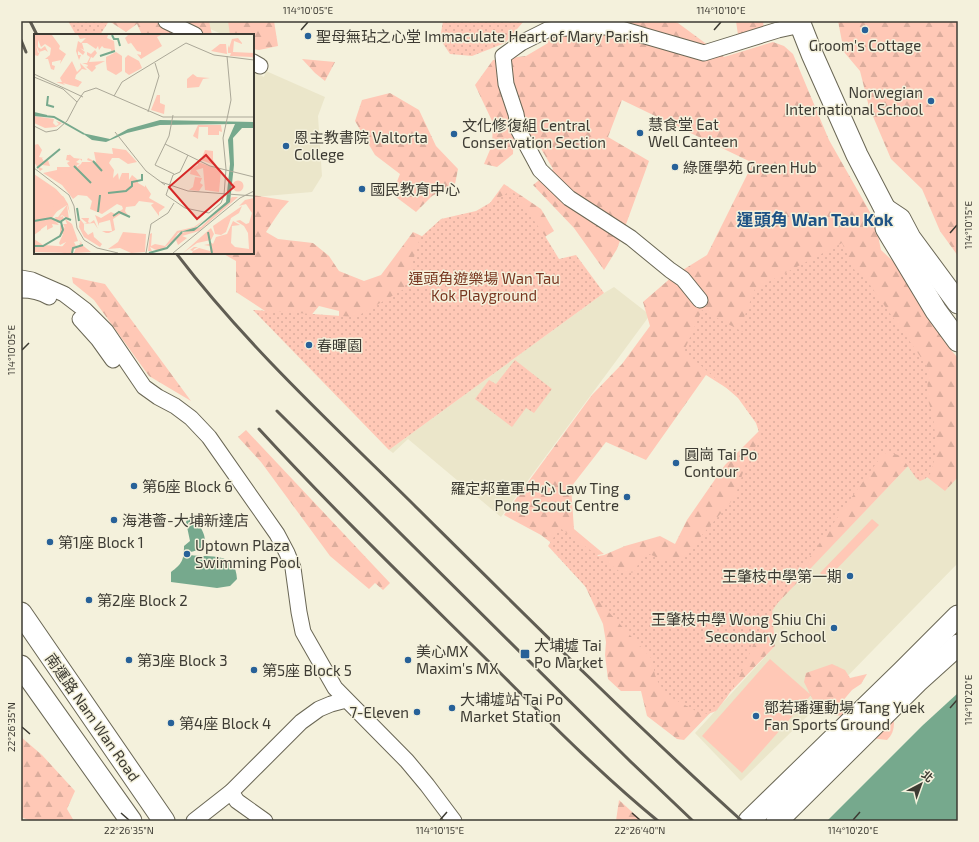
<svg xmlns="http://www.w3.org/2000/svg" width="979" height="842" font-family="'Exo 2','Noto Sans TC',sans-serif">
  <defs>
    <pattern id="forest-firs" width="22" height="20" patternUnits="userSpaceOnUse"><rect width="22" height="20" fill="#ffc8b6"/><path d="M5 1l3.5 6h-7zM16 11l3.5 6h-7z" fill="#dbad9d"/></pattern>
    <pattern id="park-dots" width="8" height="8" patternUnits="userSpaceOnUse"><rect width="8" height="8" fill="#ffc8b6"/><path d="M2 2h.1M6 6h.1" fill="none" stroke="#dbad9d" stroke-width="1.8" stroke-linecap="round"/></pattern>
  </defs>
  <rect width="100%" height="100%" fill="#f4f1dc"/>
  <g fill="#ebe6ca">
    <path d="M192,21H251L246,35H224Z"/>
    <path d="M266,71L325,97L318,116L322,176L312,192L253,197V72L264,77Z"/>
    <path d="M614,287L650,315L501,517L408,439L393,453L389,450L604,293Z"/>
    <path d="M910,464L958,469V563L831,693L741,781L695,733L775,646L771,609Z"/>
  </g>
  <g fill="#ffc8b6">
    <path d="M872,519L879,525L827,579L820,573Z"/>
    <path d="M770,659L811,695L742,773L702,736Z"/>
  </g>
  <g fill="url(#forest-firs)">
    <path d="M109,21H209L212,35H142L137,24L126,32Z"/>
    <path d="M228,21H274L278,46L259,50L253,49V35H230Z"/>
    <path d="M552,21H673L678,23L724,57L773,42L784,46L793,54L829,140L875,221L881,250L897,265L913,285L951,350L958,358V477L945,491L910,464L772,609L775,646L684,740L677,739L647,716L641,691H621L608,679L605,655L606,642L603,624L573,560L604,555L625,546L660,536L675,544L687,520L725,465L767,423L736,394L706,375L646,460L606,442L571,487L574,529L604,554L572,559L541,535L504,515L592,395L622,364L650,326L643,302L673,276L707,255L753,163L622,100L608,137L649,161L617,249L604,270L574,228L533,185L553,169L540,147L525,145L514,129L513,154L497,167L484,164L492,145L493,123L475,85L493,60L526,56L548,43Z"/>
    <path d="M736,21H763L764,29L738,35Z"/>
    <path d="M838,21H958V256L940,231L922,189L891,159L869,107L860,71L844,52Z"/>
    <path d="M302,59L335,62L325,81L315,73Z"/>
    <path d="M390,93L419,110L436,146L458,169L455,184L432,196L416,212L392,194L400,174L375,155L355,121L362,100Z"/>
    <path d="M504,184L541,209L554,231L524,250L490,203Z"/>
    <path d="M253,195L289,201L280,211L266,232L278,239L313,243L329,256L339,271L364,281L381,275L413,232L428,239L464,276L339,342V311L319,306L297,332L236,292V261L222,253H253Z"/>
    <path d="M72,277L105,284L191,401L149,376L94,300L73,283Z"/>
    <path d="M246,430L390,583L383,590L375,583L369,589L330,556L261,462L238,437Z"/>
    <path d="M832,664L845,670L850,678L867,674L861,684L852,690L841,703L847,710L842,716L826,714L809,708L813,700L804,682L806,673Z"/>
    <path d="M891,718L894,722C894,730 892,735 887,740L871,738Z"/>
    <path d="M21,737L42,755L75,791L67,809L74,821H31L21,817Z"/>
    <path d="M619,800L642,821H616Z"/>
  </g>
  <g fill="url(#park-dots)">
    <path d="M68,21H109L100,35H76Z"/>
    <path d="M443,21H524L505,43L472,56L450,54L440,39Z"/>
    <path d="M512,190L545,236L559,259L576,255L604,293L389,450L253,310L356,317L404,289L420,238L441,219L476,211Z"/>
    <path d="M842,243L855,271H858L870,285L927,366L928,400L933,416L937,451L930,474L925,479L920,481L916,478L901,456L889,452L883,454L854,494L760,628L747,660L739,677L727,697L716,711L708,714L696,711L672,698L659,684L655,675L652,659L548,546L560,528L619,571L626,574L634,572L645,552C661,559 666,565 683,557L735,497L747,460L757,444L760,435L756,423L738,398L684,351L702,310L743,332L740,328L755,289Z"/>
    <path d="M515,360L552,389L534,413L526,408L512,427L475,399L489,380L496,384Z"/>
  </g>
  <g fill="#76a98d">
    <path d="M193,517C197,520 199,524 201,528C208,541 206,549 190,552V555C210,558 236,551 237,579L230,586L217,588L171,582V572C182,564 184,560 184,546L190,541L186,522L188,518Z"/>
    <path d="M958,693V821H827L922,726Z"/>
  </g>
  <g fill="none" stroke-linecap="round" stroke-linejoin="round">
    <defs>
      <g id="street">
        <path d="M166,21L195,35"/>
        <path d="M253,62L260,66"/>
        <path d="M21,278L32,280L64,294L85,310L106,331L144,387L158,397L175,406L191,418L209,437L277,534L287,553L293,568L299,612L303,632L335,688L407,761L427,785L454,821"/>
        <path d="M21,290C31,290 41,292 49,297"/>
        <path d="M700,300L683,279L670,270L631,238L569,198L540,170L519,131L516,114L506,84L503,56L521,43L547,30L587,26L605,27L621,29L704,53L778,30L801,25"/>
        <path d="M80,319L98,339L113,360"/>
        <path d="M231,792L237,801L265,821"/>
        <path d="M194,821L231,792L301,722L319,709L331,704L346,700"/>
      </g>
      <g id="secondary">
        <path d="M799,21L812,54L857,155L885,209L886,228L936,311L958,341"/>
        <path d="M885,209L900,219L910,238L958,303"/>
        <path d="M21,613L164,821"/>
        <path d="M21,666L131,821"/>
        <path d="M749,821L903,671L958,616"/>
        <path d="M777,821L917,682L958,645"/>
      </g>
    </defs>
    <use href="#street" stroke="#6a6755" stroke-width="17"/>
    <use href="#secondary" stroke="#6a6755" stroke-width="23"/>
    <use href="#street" stroke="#fff" stroke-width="15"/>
    <use href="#secondary" stroke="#fff" stroke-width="21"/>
    <g stroke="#605d53" stroke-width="3">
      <path d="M30,21L37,35"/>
      <path d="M21,40L26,52"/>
      <path d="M176,253C246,345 332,424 414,505C522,612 629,719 742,821"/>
      <path d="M277,411L631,762L693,821"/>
      <path d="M259,429C327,503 399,573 471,644C532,704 592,767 658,821"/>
    </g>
  </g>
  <path fill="none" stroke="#3d3b33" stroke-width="1.5" d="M301,30L308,22M714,30L721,22M950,233L957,225M22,350L29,343M950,708L957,700M22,727L30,734M121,813L129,820M632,813L640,820M440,820L447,812M853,820L860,812"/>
  <g fill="#276198" stroke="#f4f1dc" stroke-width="1.5">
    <circle cx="865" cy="30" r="4"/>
    <circle cx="308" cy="36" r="4"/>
    <circle cx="931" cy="101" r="4"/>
    <circle cx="640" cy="133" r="4"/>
    <circle cx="454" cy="134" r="4"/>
    <circle cx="286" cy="146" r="4"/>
    <circle cx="675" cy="167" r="4"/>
    <circle cx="362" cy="189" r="4"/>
    <circle cx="309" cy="345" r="4"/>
    <circle cx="676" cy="463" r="4"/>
    <circle cx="134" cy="486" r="4"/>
    <circle cx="627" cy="497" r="4"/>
    <circle cx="114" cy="520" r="4"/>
    <circle cx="50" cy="542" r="4"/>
    <circle cx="187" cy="554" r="4"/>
    <circle cx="850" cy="576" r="4"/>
    <circle cx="89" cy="600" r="4"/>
    <circle cx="834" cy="628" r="4"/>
    <rect x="520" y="649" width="10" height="10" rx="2"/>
    <circle cx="129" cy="660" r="4"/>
    <circle cx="408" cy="660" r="4"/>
    <circle cx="254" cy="670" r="4"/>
    <circle cx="452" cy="708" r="4"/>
    <circle cx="417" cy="712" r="4"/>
    <circle cx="756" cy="716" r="4"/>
    <circle cx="171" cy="723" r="4"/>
  </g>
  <g text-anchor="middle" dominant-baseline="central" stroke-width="3" stroke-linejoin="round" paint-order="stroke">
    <g font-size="15" fill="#3d3b33" stroke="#f4f1dc" text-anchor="start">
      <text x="316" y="36">聖母無玷之心堂 Immaculate Heart of Mary Parish</text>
      <text x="865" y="45" text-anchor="middle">Groom's Cottage</text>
      <text x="923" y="92" text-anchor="end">Norwegian<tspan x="923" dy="17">International School</tspan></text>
      <text x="648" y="124">慧食堂 Eat<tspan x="648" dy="17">Well Canteen</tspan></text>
      <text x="462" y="125">文化修復組 Central<tspan x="462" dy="17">Conservation Section</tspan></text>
      <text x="294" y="137">恩主教書院 Valtorta<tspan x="294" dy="17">College</tspan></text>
      <text x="683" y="167">綠匯學苑 Green Hub</text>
      <text x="370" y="189">國民教育中心</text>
      <text x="317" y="345">春暉園</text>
      <text x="684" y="454">圓崗 Tai Po<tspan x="684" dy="17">Contour</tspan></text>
      <text x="142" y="486">第6座 Block 6</text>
      <text x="619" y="488" text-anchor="end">羅定邦童軍中心 Law Ting<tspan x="619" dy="17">Pong Scout Centre</tspan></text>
      <text x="122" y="520">海港薈-大埔新達店</text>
      <text x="58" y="542">第1座 Block 1</text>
      <text x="195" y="545">Uptown Plaza<tspan x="195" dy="17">Swimming Pool</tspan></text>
      <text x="842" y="576" text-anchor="end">王肇枝中學第一期</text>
      <text x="97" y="600">第2座 Block 2</text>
      <text x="826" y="619" text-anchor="end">王肇枝中學 Wong Shiu Chi<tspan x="826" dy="17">Secondary School</tspan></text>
      <text x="534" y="645">大埔墟 Tai<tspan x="534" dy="17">Po Market</tspan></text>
      <text x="416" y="651">美心MX<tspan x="416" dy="17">Maxim's MX</tspan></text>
      <text x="137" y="660">第3座 Block 3</text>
      <text x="262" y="670">第5座 Block 5</text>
      <text x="460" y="699">大埔墟站 Tai Po<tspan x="460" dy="17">Market Station</tspan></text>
      <text x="764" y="707">鄧若璠運動場 Tang Yuek<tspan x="764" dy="17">Fan Sports Ground</tspan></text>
      <text x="409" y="712" text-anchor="end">7-Eleven</text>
      <text x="179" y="723">第4座 Block 4</text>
    </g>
    <g font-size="15" fill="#793721" stroke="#f4f1dc">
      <text x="484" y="278">運頭角遊樂場 Wan Tau<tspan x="484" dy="17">Kok Playground</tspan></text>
    </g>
    <g font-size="15" fill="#3d3b33" stroke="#f4f1dc">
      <text transform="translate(93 717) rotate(55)">南運路 Nam Wan Road</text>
    </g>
    <g font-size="17" font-weight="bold" fill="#1f5385" stroke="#f4f1dc">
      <text x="815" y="219">運頭角 Wan Tau Kok</text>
    </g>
  </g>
  <g transform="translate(34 34)">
    <rect width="220" height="220" fill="#f4f1dc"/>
    <path d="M82,18L88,22V37L82,41L73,36L72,28V23ZM94,21L105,27L108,34L95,41L91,38V24ZM198.5 152a5.5 5.5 0 1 1 11 0a5.5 5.5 0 1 1-11 0ZM10,162H29L34,170L36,180L33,171L19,180H12L7,185V196L0,201V164ZM0,205L9,211L38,213V219L0,218Z" fill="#ffc8b6"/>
    <path d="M0,1H18L26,12L25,15L32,20L26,30L27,26L18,28V31L21,32L20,36L17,35L14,25H11L16,21L17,14L11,10L7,13L4,6V13L7,15L11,12L14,18L11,16L5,18L2,11L4,19L6,18L4,22L0,21ZM44,1V3V1H74L73,4L80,7L81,17L77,19V15L70,14L68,12L65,16L64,12L62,15L53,9H48L50,16L46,14L51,18L49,21L44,17V21H47L45,26L42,17L44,7L47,9L52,4L46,5ZM94,1H127L123,3L128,12L107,25L103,20L107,21V18L103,17L95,6L97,9L94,10L91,4ZM204,4L208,9V10L200,7L199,18L220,19V25L218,23L196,22L197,19H194V11L195,14L198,5ZM186,10H192L193,20L177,17ZM61,16L63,19L59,24L57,23L55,28L71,27L61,32L62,34L58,38L51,32L53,33L54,31L48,29H53L56,23L53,21V18L57,20ZM38,27L43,38L47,34L46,29L53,36L48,35L42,41L41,45L47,48L36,51L29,49L31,51L22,48H28L26,44ZM0,82L20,85L19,89L22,92L25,90L22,87L28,89L22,93L11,94L0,89ZM4,110L8,116L5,123L10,124H8L10,128L14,126L16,132L8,131L5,133L9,135L6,137L0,128V111ZM78,114L92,116L103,128L94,130L85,124H78L75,129L80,136L79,144L84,139L85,146L88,139H95V146L98,141L104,146V149L111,153V151L117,160H120H117L115,164L131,173L125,178V182L117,171L120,169L105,167L101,172L92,173L91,177L95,183L88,179L79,185L81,196L75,199H72L68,197H78L76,186L65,189V192L61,181L67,184L77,178L81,180L89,175L88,172L83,170L68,180L56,175L58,167L53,162L44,161L39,165L28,151L9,139L23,136V133H36L33,129L36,127L32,126L33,121H36L34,119L40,124L48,125V127L46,125L42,128L46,130L43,131V133L47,130L48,128H58L53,126L54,124L62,128L60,118L79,120ZM171,116L179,117V126L183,132L167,126ZM164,128L187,136L185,158L171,156L169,134L162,136L167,143L156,140L157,135L164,131ZM0,140L22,155L31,165H24V173L14,168L24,176L18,184L25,191L18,190L19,193L13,196V191L6,196V189H0L7,186H0V166L3,164H0ZM198,163H204L165,197L148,202L153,204L144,211L142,206L147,199L167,193ZM220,164V219H158L159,217L156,216L160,213H164L160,215L159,217L165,214L176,217V212L170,211L175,210V207L179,210L182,203L193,200L199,187L206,191L198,192L197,209L201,213L215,215L214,199L210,192L202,187L206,186L212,190L215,189L218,179L212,170L205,172L211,166ZM33,171L35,186L28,181L26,183L29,182L30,186H26L29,189H23L21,183H24ZM208,172L205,179L197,184L192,198L187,201L181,200L179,192ZM47,184H55L54,188L56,189L60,186L64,195L60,189L50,190V196L54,201L59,198L60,203L68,210L66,213L50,203L45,193L46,185L50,190L53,189ZM31,185L38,190L44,207L40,208L42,212L44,210L42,213L47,212L45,210L47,209L45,206L48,209L47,210L57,218L40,219L42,214L31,219L24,217L31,216L27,214L32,208L26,211L25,209L29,200H26V191L31,194L29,190H33ZM171,185L162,193L144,199L139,207L130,214L124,217L116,213L118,217H114L116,200L118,199L117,212L121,210L131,212L143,197L160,193ZM177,194L180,200L177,206L163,209L149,219ZM89,198L112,200L111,218L97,219L86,214L74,215L84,208Z" fill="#ffc8b6"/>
    <path d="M38,34L42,38L39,44L48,48L44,53L36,51V48L29,45L34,35ZM159,40L163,43L176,44L169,45L165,53L153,54V45ZM123,61H126V69L131,71L130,80L117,76ZM164,91H187L188,98L185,97V101H174V93H165L164,105L159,102ZM175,134L186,140L184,141L185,157L174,156L179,152L178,144L172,142ZM161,143L168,144L166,149L169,151L165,157L155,156L159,153Z" fill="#ffc8b6"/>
    <path d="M126,86L220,88V94H208L199,104L200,131L196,168L160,197L146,198L163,193L192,168L196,130L194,106L201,90L126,91L93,99L72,108L58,106L48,99L76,105L94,95Z" fill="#76a98d"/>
    <path fill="none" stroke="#76a98d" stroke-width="2" d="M78,1L80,5H84L86,12M66,22L81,17M14,62L13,71L20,73M0,79L13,82M0,81L20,83L50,100M59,127L68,137M40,132L57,149M3,134L26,115M74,159L92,157L98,152V148L108,146V140M43,174L45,187M64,178L66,161M79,182L85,178L96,183M0,187L17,184L26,188L32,184L37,186M174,198L178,219M0,212H9L26,202L29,196L27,188M38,219L39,214L49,211M115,219L133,214L148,198"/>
    <path fill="none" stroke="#aba898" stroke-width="1" d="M0,40L49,63M0,43L29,55L43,68L50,58L62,54L129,83H220M80,62L88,48L152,9L180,21L220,26M114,78L125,42L121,29M139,81L135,102L121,131L140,140M0,92L12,98L23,96L33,87L43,68M81,98L112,137L131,151M131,110L176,132L220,143M154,121L146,138L139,141L132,161L151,174L175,179L187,169L190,161L192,135L189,104L197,66L193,22M0,134L35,161L40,172L43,194L50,206L63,214L84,219M127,148L154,157L220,162M112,219L117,190L134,179L140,169M139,219L206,164L220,157"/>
    <path fill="#d62828" fill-opacity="0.15" stroke="#d62828" stroke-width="2" d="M172,121L200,153L163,185L135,153Z"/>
    <rect width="220" height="220" fill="none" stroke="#3d3b33" stroke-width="2"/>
  </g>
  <rect width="979" height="842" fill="none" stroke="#f4f1dc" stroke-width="44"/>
  <g transform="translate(921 784) rotate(41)" stroke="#f4f1dc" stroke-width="3" paint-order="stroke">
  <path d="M0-3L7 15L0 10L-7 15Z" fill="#3d3b33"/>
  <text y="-6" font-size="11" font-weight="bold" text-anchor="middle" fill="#3d3b33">北</text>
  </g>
  <rect x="22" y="22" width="935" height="798" fill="none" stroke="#3d3b33" stroke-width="1.5"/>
  <g font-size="10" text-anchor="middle" fill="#3d3b33">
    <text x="308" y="14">114°10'05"E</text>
    <text x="721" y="14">114°10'10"E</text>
    <text transform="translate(968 225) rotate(-90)" y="4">114°10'15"E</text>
    <text transform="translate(11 350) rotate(-90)" y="4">114°10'05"E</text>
    <text transform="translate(968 700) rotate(-90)" y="4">114°10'20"E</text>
    <text transform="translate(11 727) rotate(-90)" y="4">22°26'35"N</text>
    <text x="129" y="834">22°26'35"N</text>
    <text x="440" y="834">114°10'15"E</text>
    <text x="640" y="834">22°26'40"N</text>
    <text x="853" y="834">114°10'20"E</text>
  </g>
</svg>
